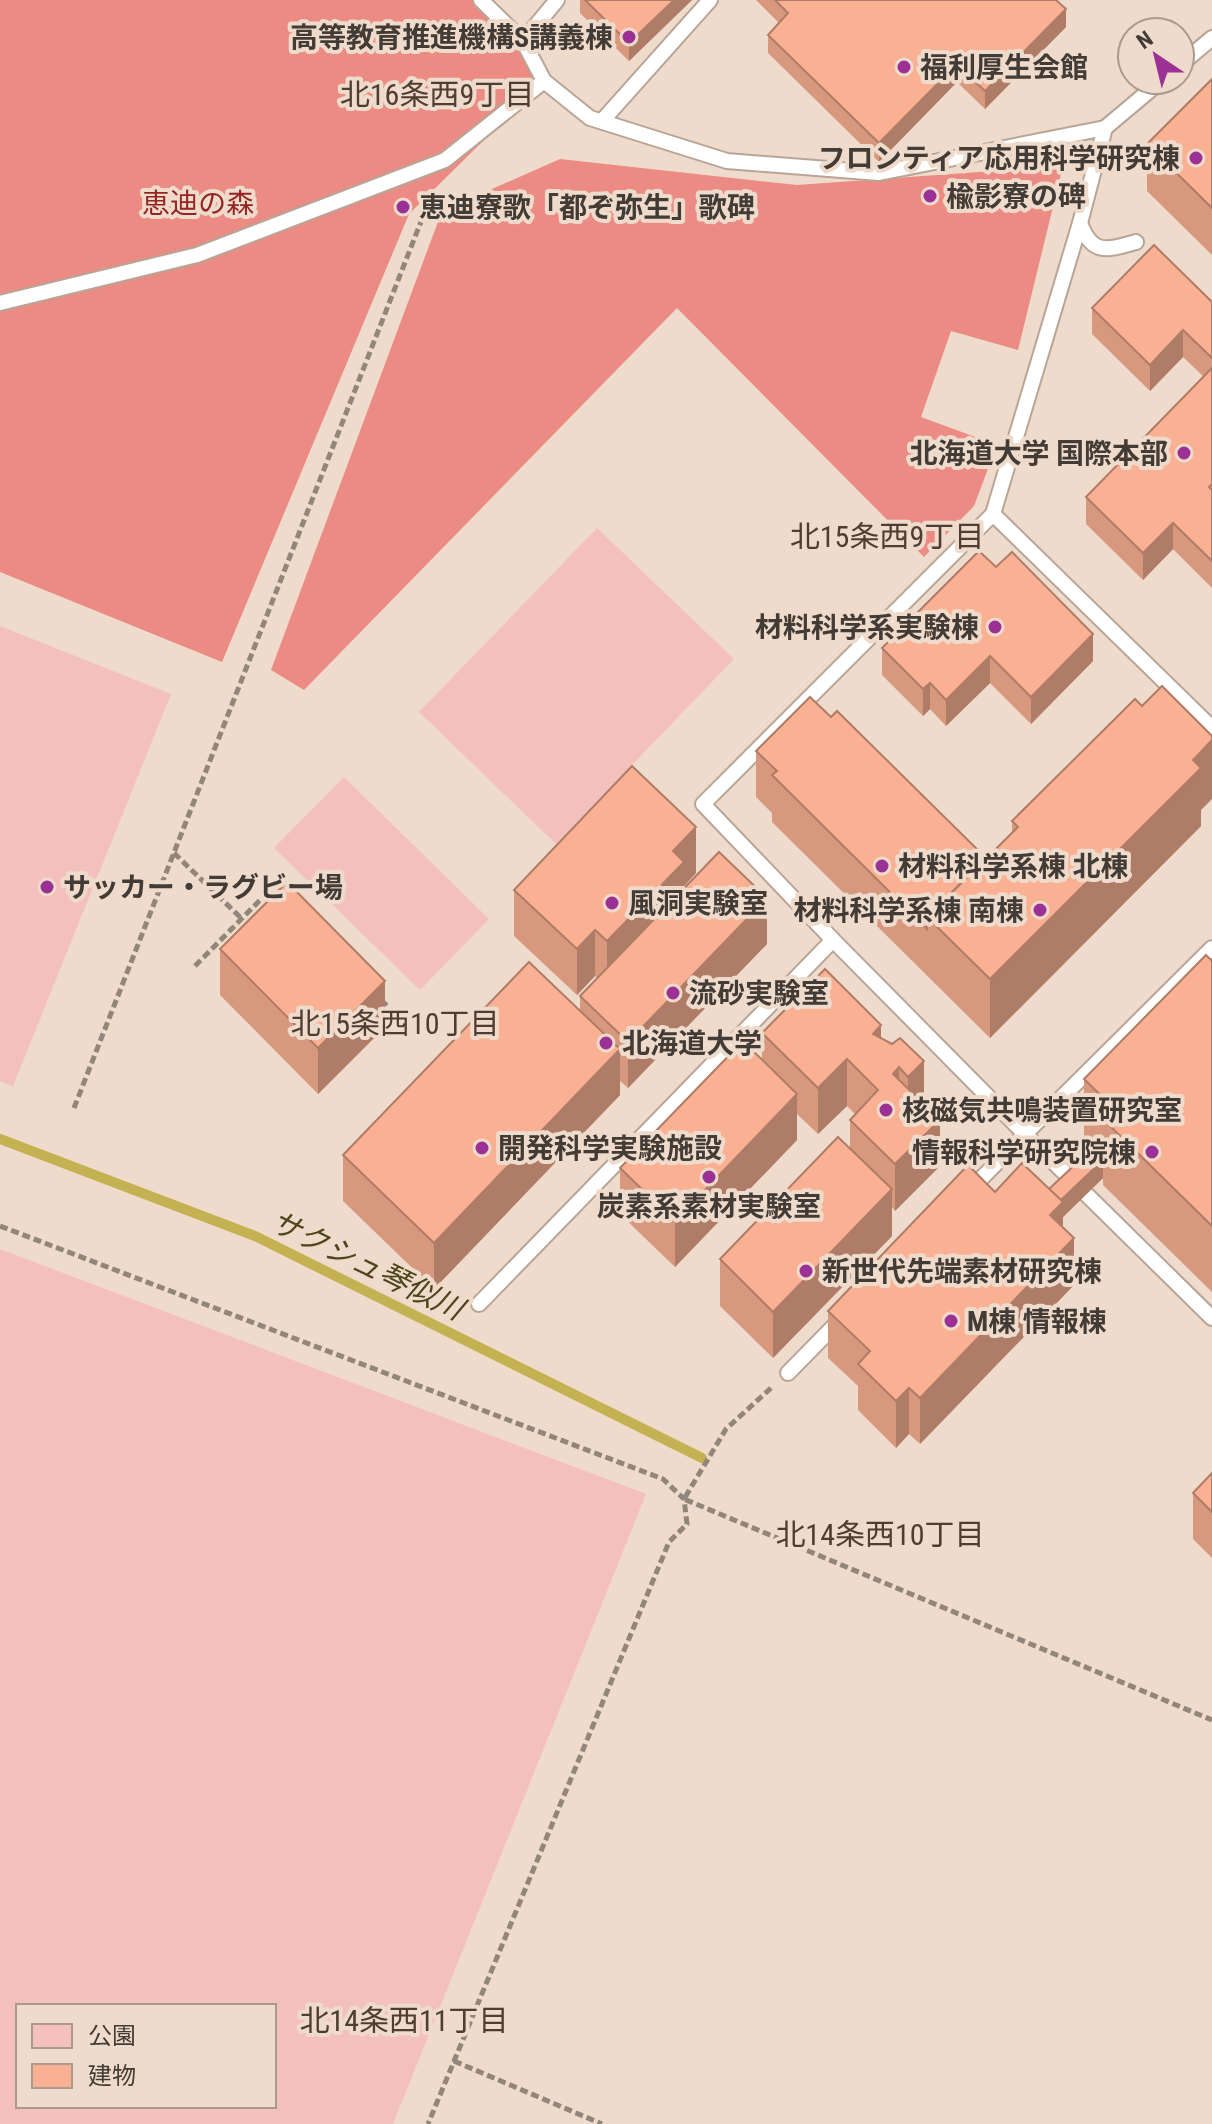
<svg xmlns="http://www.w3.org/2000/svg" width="1212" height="2124" font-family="'Roboto Condensed','Noto Sans JP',sans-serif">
  <rect width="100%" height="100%" fill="#efdbcb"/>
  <g fill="#f4c0bb" fill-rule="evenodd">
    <path d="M597,528L734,659L556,844L419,712Z"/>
    <path d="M0,626L171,694L13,1086L0,1081Z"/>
    <path d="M344,777L489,919L420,990L274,848Z"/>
    <path d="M0,1249L646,1494L393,2124H0ZM274,2006V2106H18V2006Z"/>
  </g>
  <g fill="#eb8b83">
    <path d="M0,0H481L523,41L544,81L409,214L222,662L0,572Z"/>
    <path d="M560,159L797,185L1063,166L1018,350L951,331L921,417L997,445L974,506L924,557L677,308L304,690L271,670L442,211Z"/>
  </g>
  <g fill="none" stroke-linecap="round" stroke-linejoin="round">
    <path stroke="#c4b151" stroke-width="10" d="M0,1139L255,1236L702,1458"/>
    <defs>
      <g id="service">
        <path d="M481,0L523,41L544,81"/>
        <path d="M523,41L557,0"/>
        <path d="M1180,65L1212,38"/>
        <path d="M1162,80L1105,128L1080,223L993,514L1212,728"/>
        <path d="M602,121L710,0"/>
        <path d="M1080,223C1092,256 1108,250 1136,242"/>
        <path d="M0,303L197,255L445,160L544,81L590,118L727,161L879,173L1105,128"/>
        <path d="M1212,948L1025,1134L1212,1318"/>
        <path d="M969,1191L1025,1134L833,940L703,804L993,514"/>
        <path d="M479,1304L833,940"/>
        <path d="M788,1373L841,1319"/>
      </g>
    </defs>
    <use href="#service" stroke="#b8a596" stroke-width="18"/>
    <g stroke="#92857a" stroke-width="5" stroke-dasharray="8 4" stroke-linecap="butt">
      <path d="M174,853L242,919"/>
      <path d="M195,966L268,892L276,899"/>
      <path d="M381,1000L399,1017"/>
      <path d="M74,1108L433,191"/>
      <path d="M0,1226L663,1479L684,1499L687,1524L669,1542L428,2124"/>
      <path d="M771,1388L726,1429L684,1499L1212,1720"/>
      <path d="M454,2061L602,2124"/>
    </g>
    <use href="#service" stroke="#fff" stroke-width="14"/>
  </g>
  <g fill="#d7987e">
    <path d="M580,0H692L629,61L580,13Z"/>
    <path d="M756,0H1056L1066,27L985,109L957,82L879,162L768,53V35L779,23Z"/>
    <path d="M1212,79V255L1147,191V144Z"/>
    <path d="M1212,302V588L1173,549L1143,580L1086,524V497L1204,377L1183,357L1150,391L1092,334V308Z"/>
    <path d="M882,648L1093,661L1031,724L990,683L946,726L930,709L923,716L882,675Z"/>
    <path d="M831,717L986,858L1012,833V821L1201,810V826L990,1038L772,822V813L756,797V751Z"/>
    <path d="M696,873L684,886V888L767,944L628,1088L620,1081V1095L434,1289L343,1201V1155L580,1010V996L597,978L595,976L577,995L514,936V890Z"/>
    <path d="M220,949L385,1027L318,1094L220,995Z"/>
    <path d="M1212,961V1292L1103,1185V1178L1063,1217V1228L1074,1285L920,1444L909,1434L896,1448L858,1410V1386L828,1358V1311L995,1192L1049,1189L1090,1150L1084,1145V1079Z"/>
    <path d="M762,1033L881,1038L892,1044L924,1104L940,1166L895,1211L892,1207V1236L773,1358L720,1306V1259L850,1149V1120L855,1114L847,1106L818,1134L797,1114V1140L675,1267L620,1214V1168L762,1060Z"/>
    <path d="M1212,1473V1558L1193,1539V1493Z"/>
  </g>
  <g fill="#af7c67">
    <path d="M674,0H692L629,61V43Z"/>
    <path d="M1066,9V27L985,109V91Z"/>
    <path d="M957,64V82L879,162V143Z"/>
    <path d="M1183,330V357L1150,391V365Z"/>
    <path d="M1173,523V549L1143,580V553Z"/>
    <path d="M1093,634V661L1031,724V697Z"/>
    <path d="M990,656V683L946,726V700Z"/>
    <path d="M930,683V709L923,716V689Z"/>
    <path d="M1212,740V799L1201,810V826L990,1038V979Z"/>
    <path d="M696,827V873L684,886V908L607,988V941L673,851Z"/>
    <path d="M767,898V944L628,1088V1042Z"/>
    <path d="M595,930V976L577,995V949Z"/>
    <path d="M385,981V1027L318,1094V1048Z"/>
    <path d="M881,1025V1071L873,1034Z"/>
    <path d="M620,1049V1095L434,1289V1243Z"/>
    <path d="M847,1059V1106L818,1134V1088Z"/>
    <path d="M924,1061V1107L908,1124V1077Z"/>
    <path d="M899,1067V1114L893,1074Z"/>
    <path d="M797,1094V1140L675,1267V1221Z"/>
    <path d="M940,1120V1166L895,1211V1164Z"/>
    <path d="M1103,1160V1178L1063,1217V1248L1046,1214Z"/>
    <path d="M892,1189V1236L773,1358V1312Z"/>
    <path d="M1074,1238V1285L920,1444V1398Z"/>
    <path d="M909,1388V1434L896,1448V1401Z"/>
  </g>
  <g fill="#fab193" stroke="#af7c67" stroke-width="2">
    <path d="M585,0H674L629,43Z"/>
    <path d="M775,0H1056L1066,9L985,91L957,64L879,143L768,35L788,13Z"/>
    <path d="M1212,79V208L1147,144Z"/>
    <path d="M1154,245L1212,302V358L1183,330L1150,365L1092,308Z"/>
    <path d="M1212,368V484L1209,487L1212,490V561L1173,523L1143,553L1086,497Z"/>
    <path d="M979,551L996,567L1012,552L1093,634L1031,697L990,656L946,700L930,683L923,689L882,648Z"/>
    <path d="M1162,686L1212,736V740L1193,760L1201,768L990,979L927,917L1018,827L1012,821L1135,699L1142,706Z"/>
    <path d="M810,697L831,717L837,711L986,858L927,917V929L772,775L777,771L756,751Z"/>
    <path d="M632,766L696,827L673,851L684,862L607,941L595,930L577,949L514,890Z"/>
    <path d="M719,852L767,898L628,1042L580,996Z"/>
    <path d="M287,882L385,981L318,1048L220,949Z"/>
    <path d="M1206,955L1212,961V1226L1103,1119L1114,1108L1084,1079Z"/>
    <path d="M529,962L620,1049L434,1243L343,1155Z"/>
    <path d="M825,969L881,1025L873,1034L892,1044L900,1038L924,1061L908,1077L899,1067L893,1074L940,1120L895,1164L850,1120L878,1090L847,1059L818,1088L762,1033Z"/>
    <path d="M743,1041L797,1094L675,1221L620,1168Z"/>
    <path d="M838,1137L892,1189L773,1312L720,1259Z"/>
    <path d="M1099,1142L1103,1146V1160L1061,1200L1049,1189Z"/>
    <path d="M1022,1163L1063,1202L1050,1215L1074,1238L920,1398L909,1388L896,1401L858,1364L870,1351L828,1311L968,1165L995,1192Z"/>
    <path d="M1212,1473V1512L1193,1493Z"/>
  </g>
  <g fill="#9b3194" stroke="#efdbcb" stroke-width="3">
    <circle cx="629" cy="37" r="8"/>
    <circle cx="904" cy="67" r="8"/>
    <circle cx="1196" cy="158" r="8"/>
    <circle cx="930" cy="196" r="8"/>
    <circle cx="403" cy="207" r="8"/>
    <circle cx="1184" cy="453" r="8"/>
    <circle cx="995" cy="627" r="8"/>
    <circle cx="882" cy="866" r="8"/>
    <circle cx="47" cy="887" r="8"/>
    <circle cx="612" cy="903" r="8"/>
    <circle cx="1040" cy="910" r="8"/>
    <circle cx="673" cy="993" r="8"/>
    <circle cx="606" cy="1043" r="8"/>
    <circle cx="886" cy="1110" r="8"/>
    <circle cx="482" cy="1148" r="8"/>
    <circle cx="1152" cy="1152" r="8"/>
    <circle cx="709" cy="1177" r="8"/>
    <circle cx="806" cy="1271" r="8"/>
    <circle cx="951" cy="1321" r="8"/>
  </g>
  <g text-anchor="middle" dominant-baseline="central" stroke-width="8" stroke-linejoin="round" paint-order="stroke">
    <g font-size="28" font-weight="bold" fill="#433b35" stroke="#efdbcb" text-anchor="start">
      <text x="613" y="37" text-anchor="end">高等教育推進機構S講義棟</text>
      <text x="920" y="67">福利厚生会館</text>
      <text x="1180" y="158" text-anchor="end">フロンティア応用科学研究棟</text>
      <text x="946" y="196">楡影寮の碑</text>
      <text x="419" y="207">恵迪寮歌「都ぞ弥生」歌碑</text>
      <text x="1168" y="453" text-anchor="end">北海道大学 国際本部</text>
      <text x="979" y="627" text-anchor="end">材料科学系実験棟</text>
      <text x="898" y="866">材料科学系棟 北棟</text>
      <text x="63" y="887">サッカー・ラグビー場</text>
      <text x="628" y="903">風洞実験室</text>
      <text x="1024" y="910" text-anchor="end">材料科学系棟 南棟</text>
      <text x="689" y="993">流砂実験室</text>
      <text x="622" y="1043">北海道大学</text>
      <text x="902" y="1110">核磁気共鳴装置研究室</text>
      <text x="498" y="1148">開発科学実験施設</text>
      <text x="1136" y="1152" text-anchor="end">情報科学研究院棟</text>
      <text x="709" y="1206" text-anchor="middle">炭素系素材実験室</text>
      <text x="822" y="1271">新世代先端素材研究棟</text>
      <text x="967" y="1321">M棟 情報棟</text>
    </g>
    <g font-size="28" fill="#952425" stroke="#efdbcb">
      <text x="198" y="203">恵迪の森</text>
    </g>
    <g font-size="30" fill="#4e3e31" stroke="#efdbcb">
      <text x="437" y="94">北16条西9丁目</text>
      <text x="887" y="536">北15条西9丁目</text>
      <text x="395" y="1023">北15条西10丁目</text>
      <text x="880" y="1534">北14条西10丁目</text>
      <text x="404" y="2020">北14条西11丁目</text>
    </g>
    <g font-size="30" font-style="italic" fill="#4d451c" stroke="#efdbcb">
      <text transform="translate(367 1265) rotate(26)">サクシュ琴似川</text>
    </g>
  </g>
  <rect x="16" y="2004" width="260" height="104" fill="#efdbcb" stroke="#aa9b8f" stroke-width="2"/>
  <rect x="32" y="2024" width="40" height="24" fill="#f4c0bb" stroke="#aa9b8f" stroke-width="2"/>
  <text x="88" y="2044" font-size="24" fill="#433b35">公園</text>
  <rect x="32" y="2064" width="40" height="24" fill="#fab193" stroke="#aa9b8f" stroke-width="2"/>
  <text x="88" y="2084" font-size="24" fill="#433b35">建物</text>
  <g transform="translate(1156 56) rotate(325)"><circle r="38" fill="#efdbcb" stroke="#aa9b8f" stroke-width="2"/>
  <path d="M0-6L14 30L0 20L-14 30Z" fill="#9b3194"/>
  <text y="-12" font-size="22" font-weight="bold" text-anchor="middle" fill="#433b35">N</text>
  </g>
</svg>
